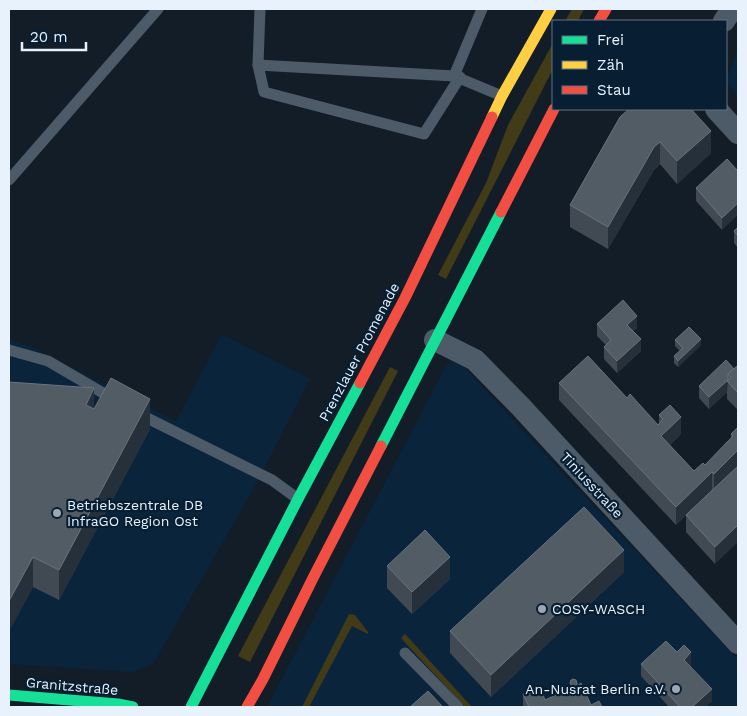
<svg xmlns="http://www.w3.org/2000/svg" width="747" height="716" font-family="'Work Sans',sans-serif">
  <rect width="100%" height="100%" fill="#121d28"/>
  <g fill="#0a243b">
    <path d="M738,47V96L726,82Z"/>
    <path d="M222,334L310,379L254,488L153,664L132,672L9,664V339L29,346L176,421Z"/>
    <path d="M450,362H459L738,660V707H267L445,368Z"/>
  </g>
  <g fill="#423b18">
    <path d="M572,9H584L578,21H565Z"/>
    <path d="M553,43V69L446,279L438,275L486,183L508,125Z"/>
    <path d="M390,367L398,371L250,662L238,656Z"/>
    <path d="M349,614L355,615L368,632V634L352,626L309,707H302Z"/>
    <path d="M405,634L472,707H465L410,648L401,638Z"/>
  </g>
  <g fill="none" stroke-linecap="round" stroke-linejoin="round">
    <g stroke="#4d5b69" stroke-width="11">
      <path d="M260,9L258,65L264,92L424,134L460,77"/>
      <path d="M258,65L454,76L502,96"/>
      <path d="M454,76L482,9"/>
      <path d="M9,180L158,9"/>
      <path d="M9,350L48,361L115,400"/>
      <path d="M137,413L272,480L298,499"/>
      <path d="M405,653L458,707"/>
    </g>
    <g stroke="#4d5b69" stroke-width="22">
      <path d="M724,21L732,9"/>
      <path d="M716,109L738,133"/>
      <path d="M435,340L475,360L521,407L738,643"/>
    </g>
    <g stroke="#16e098" stroke-width="11">
      <path d="M381,446L501,212"/>
      <path d="M9,695L118,704L133,707"/>
      <path d="M191,707L298,499L360,383"/>
    </g>
    <path stroke="#ffcf43" stroke-width="11" d="M492,117L502,96L551,9"/>
    <g stroke="#f24e42" stroke-width="11">
      <path d="M599,21L606,9"/>
      <path d="M501,212L554,109"/>
      <path d="M360,383L405,298L492,117"/>
      <path d="M247,707L263,679L313,578L381,446"/>
    </g>
  </g>
  <g fill="#414a53">
    <path d="M620,117L711,153L677,184L660,164L654,170L608,249L570,227V205Z"/>
    <path d="M738,171L722,230L696,201V188Z"/>
    <path d="M738,227V248L734,243V231Z"/>
    <path d="M597,324L637,328L633,331L641,351L617,373L604,359V347L606,345L597,336Z"/>
    <path d="M675,340L701,345L678,367L674,363V356L680,351L675,346Z"/>
    <path d="M738,368V410L727,399V392L709,409L699,398V386L734,369Z"/>
    <path d="M9,382L94,409L150,429L59,600L33,587L9,631Z"/>
    <path d="M559,383L627,398L658,425L659,423V415L681,434L670,445L694,471L705,465L731,438V434L738,427L715,564L686,532V515L676,525L559,400Z"/>
    <path d="M387,566L450,579L412,614L387,588Z"/>
    <path d="M624,572L491,697L450,653V631Z"/>
    <path d="M677,652L691,664L690,666L712,701L705,707H669L641,676V664Z"/>
    <path d="M570,683L577,685L591,705L602,707H523V694L545,700L570,689Z"/>
  </g>
  <g fill="#26303a">
    <path d="M711,131V153L677,184V161Z"/>
    <path d="M660,142V164L654,170L608,249V227L654,147Z"/>
    <path d="M738,203V215L722,230V218Z"/>
    <path d="M637,316V328L627,337V325Z"/>
    <path d="M641,339V351L617,373V361Z"/>
    <path d="M701,339V345L678,367V361Z"/>
    <path d="M728,380L727,392L709,409V397Z"/>
    <path d="M94,388V418L86,405Z"/>
    <path d="M150,399V429L59,600V570Z"/>
    <path d="M681,417V434L661,454V436Z"/>
    <path d="M738,450V468L714,491V474Z"/>
    <path d="M712,472V490L676,525V507Z"/>
    <path d="M738,525V542L715,564V547Z"/>
    <path d="M624,550V572L491,697V675Z"/>
    <path d="M33,557V587L9,631V601Z"/>
    <path d="M450,557V579L412,614V592Z"/>
    <path d="M691,652V664L684,672V660Z"/>
    <path d="M712,689V701L705,707H692Z"/>
  </g>
  <g fill="#525c65" stroke="#6a737d">
    <path d="M629,109H691L711,131L677,161L660,142L654,147L608,227L570,205L620,117Z"/>
    <path d="M727,159L738,171V203L722,218L696,188Z"/>
    <path d="M738,227V236L734,231Z"/>
    <path d="M623,300L637,316L627,325L641,339L617,361L604,347L611,340L597,324Z"/>
    <path d="M689,327L701,339L678,361L674,356L683,348L675,340Z"/>
    <path d="M588,356L627,398L630,394L658,425L663,419L659,415L670,405L681,417L661,436L694,471L703,463L705,465L733,436L731,434L738,427V450L714,474L712,472L676,507L559,383Z"/>
    <path d="M726,360L734,369L728,374V380L709,397L699,386Z"/>
    <path d="M737,366L738,368V393L727,381L731,378L728,374Z"/>
    <path d="M111,378L150,399L59,570L33,557L9,601V382L94,388L86,405L94,409Z"/>
    <path d="M738,466V525L715,547L686,515Z"/>
    <path d="M584,507L624,550L491,675L450,631Z"/>
    <path d="M425,530L450,557L412,592L387,566Z"/>
    <path d="M666,641L677,652L684,645L691,652L684,660L712,689L692,707H680L641,664Z"/>
    <path d="M573,679L576,680L577,683V686L581,683L591,705L599,701L602,707H529L523,694L540,687L545,700L573,687L570,683L571,680Z"/>
    <path d="M428,691L443,707H410Z"/>
  </g>
  <g fill="#9ca7b2" stroke="#081e32" stroke-width="2">
    <circle cx="57" cy="513" r="5"/>
    <circle cx="542" cy="609" r="5"/>
    <circle cx="676" cy="689" r="5"/>
  </g>
  <g text-anchor="middle" dominant-baseline="central" stroke-width="4.5" stroke-linejoin="round" paint-order="stroke">
    <g font-size="14" fill="#e7f2fd" stroke="#081e32">
      <text transform="translate(359 352) rotate(-62)">Prenzlauer Promenade</text>
      <text transform="translate(592 485) rotate(47)">Tiniusstraße</text>
      <text transform="translate(72 686) rotate(5)">Granitzstraße</text>
    </g>
    <g font-size="14" fill="#e7f2fd" stroke="#081e32" text-anchor="start">
      <text x="67" y="505">Betriebszentrale DB<tspan x="67" dy="16">InfraGO Region Ost</tspan></text>
      <text x="552" y="609">COSY-WASCH</text>
      <text x="666" y="689" text-anchor="end">An-Nusrat Berlin e.V.</text>
    </g>
  </g>
  <rect width="747" height="716" fill="none" stroke="#e7f2fd" stroke-width="20"/>
  <rect x="552" y="20" width="175" height="90" fill="#081e32" stroke="#617383"/>
  <rect x="562" y="36" width="25" height="8" fill="#16e098" stroke="#617383"/>
  <text x="597" y="45" font-size="15" fill="#e7f2fd">Frei</text>
  <rect x="562" y="61" width="25" height="8" fill="#ffcf43" stroke="#617383"/>
  <text x="597" y="70" font-size="15" fill="#e7f2fd">Zäh</text>
  <rect x="562" y="86" width="25" height="8" fill="#f24e42" stroke="#617383"/>
  <text x="597" y="95" font-size="15" fill="#e7f2fd">Stau</text>
  <path d="M22 42v8h64v-8" fill="none" stroke="#e7f2fd" stroke-width="2.5"/>
  <text x="30" y="42" font-size="15" fill="#e7f2fd" stroke="#081e32" stroke-width="4" paint-order="stroke">20 m</text>
</svg>
